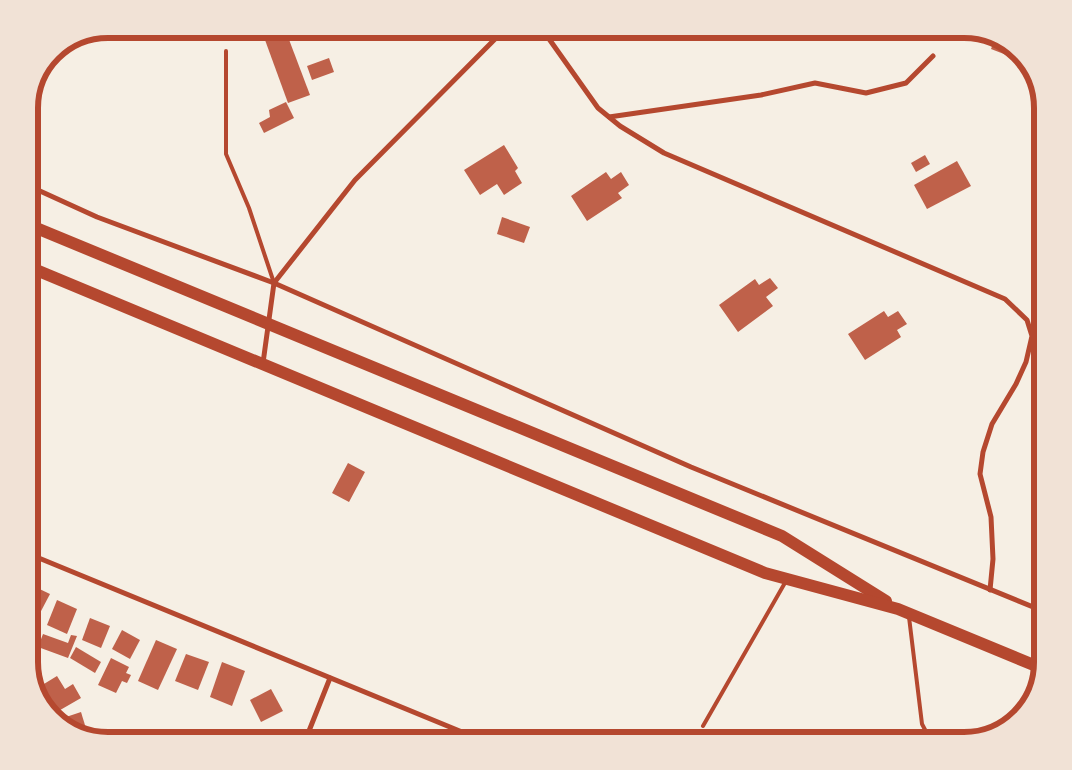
<svg xmlns="http://www.w3.org/2000/svg" width="1072" height="770" font-family="'PT Sans Narrow',sans-serif">
  <rect width="100%" height="100%" fill="#f6efe4"/>
  <g fill="#bf614a">
    <path d="M261,29H285L310,95L288,103Z"/>
    <path d="M995,39L1012,45L1019,53L1017,59L991,49Z"/>
    <path d="M329,58L334,72L312,80L307,66Z"/>
    <path d="M286,102L294,118L264,133L259,123L270,117L269,110Z"/>
    <path d="M504,145L518,168L515,171L522,183L504,195L497,184L480,195L464,170Z"/>
    <path d="M925,155L930,164L916,172L911,163Z"/>
    <path d="M957,161L971,186L927,209L914,185Z"/>
    <path d="M606,172L611,179L621,172L629,185L618,193L622,198L587,221L571,196Z"/>
    <path d="M502,217L530,227L524,243L497,234Z"/>
    <path d="M770,278L778,288L766,297L773,306L738,332L719,305L755,279L759,285Z"/>
    <path d="M884,311L888,317L898,311L907,324L897,330L901,337L865,360L848,334Z"/>
    <path d="M348,463L365,472L349,502L332,493Z"/>
    <path d="M29,584L50,594L30,632H29Z"/>
    <path d="M57,600L77,609L67,634L47,625Z"/>
    <path d="M90,618L110,626L101,648L82,640Z"/>
    <path d="M122,630L140,640L130,659L112,649Z"/>
    <path d="M43,634L68,643L71,635L77,636L68,658L38,647Z"/>
    <path d="M156,640L177,649L158,690L138,681Z"/>
    <path d="M76,647L101,662L95,673L70,658Z"/>
    <path d="M186,654L209,662L198,690L175,681Z"/>
    <path d="M111,658L129,667L126,673L131,675L127,683L122,681L116,693L98,685Z"/>
    <path d="M29,661L35,663L33,667L38,669L33,683Z"/>
    <path d="M222,662L245,671L232,706L210,697Z"/>
    <path d="M57,676L65,689L73,684L81,698L55,713L39,687Z"/>
    <path d="M271,689L283,711L261,722L250,700Z"/>
    <path d="M81,712L88,735L62,726L60,719Z"/>
    <path d="M244,733L261,741H240Z"/>
  </g>
  <g fill="none" stroke-linecap="round" stroke-linejoin="round">
    <g stroke="#b5482f" stroke-width="4">
      <path d="M226,51V154L249,208L274,283"/>
      <path d="M909,617L922,724L931,741"/>
      <path d="M703,726L786,581"/>
    </g>
    <g stroke="#b5482f" stroke-width="5">
      <path d="M542,29L598,108L620,126L664,153L1005,299L1027,320L1032,336L1026,362L1016,384L992,424L983,452L980,474L991,517L993,559L990,590"/>
      <path d="M609,117L761,95L815,83L866,93L906,83L933,56"/>
      <path d="M29,186L97,217L274,283L691,467L1043,611"/>
      <path d="M263,363L274,283L355,180L503,31L545,35L556,29"/>
      <path d="M29,554L484,741"/>
      <path d="M305,741L330,678"/>
    </g>
    <g stroke="#b5482f" stroke-width="12">
      <path d="M29,225L782,536L886,601"/>
      <path d="M29,267L765,573L898,609L1041,668"/>
    </g>
  </g>
  <path d="M0 0H1072V770H0ZM108 38H964A70 70 0 0 1 1034 108V662A70 70 0 0 1 964 732H108A70 70 0 0 1 38 662V108A70 70 0 0 1 108 38Z" fill="#f1e2d6" fill-rule="evenodd"/>
  <path fill="none" stroke="#b5482f" stroke-width="6" d="M108 38H964A70 70 0 0 1 1034 108V662A70 70 0 0 1 964 732H108A70 70 0 0 1 38 662V108A70 70 0 0 1 108 38Z"/>
</svg>
